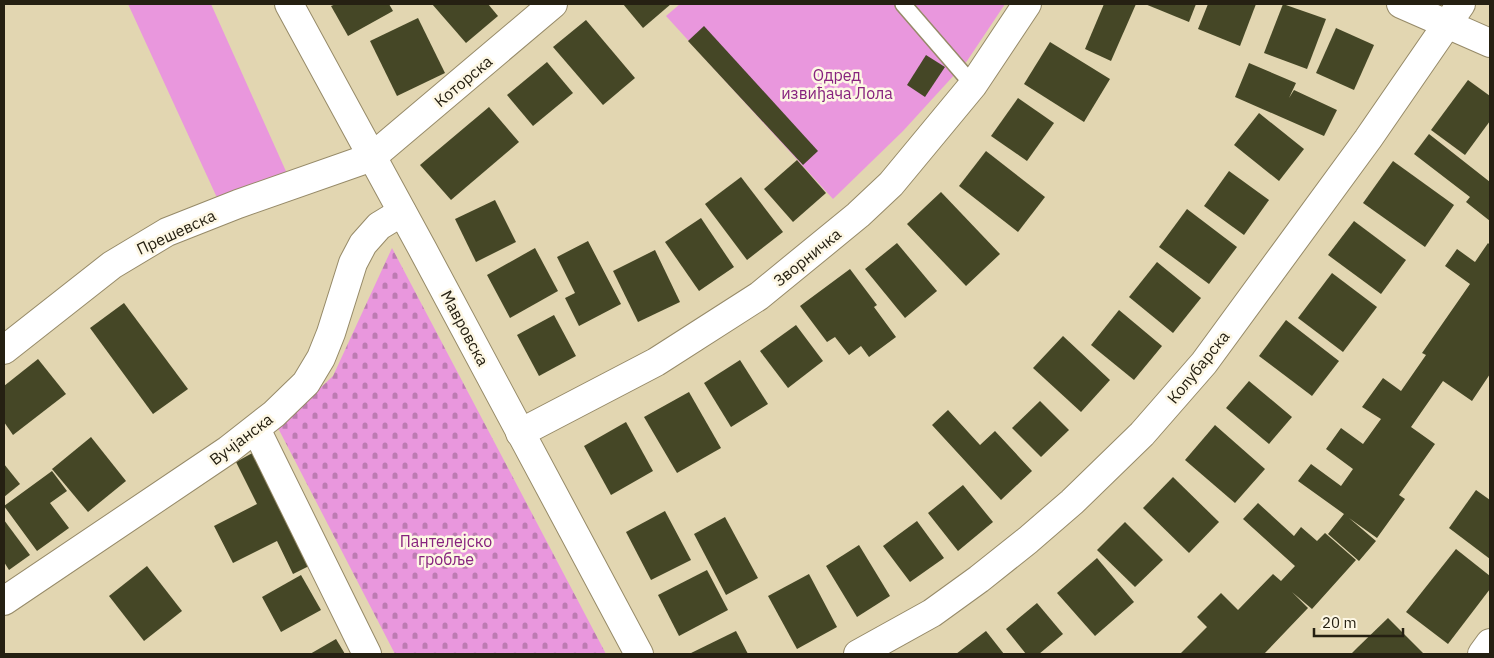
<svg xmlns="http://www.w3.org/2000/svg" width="1494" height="658" font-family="'IBM Plex Sans',sans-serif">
  <defs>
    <pattern id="cemetery-stones" width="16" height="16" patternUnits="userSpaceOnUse" patternTransform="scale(1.25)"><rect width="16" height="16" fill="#e997dd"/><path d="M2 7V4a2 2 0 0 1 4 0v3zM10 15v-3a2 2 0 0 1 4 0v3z" fill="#bd7bb2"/></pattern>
  </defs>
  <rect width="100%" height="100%" fill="#e2d6b1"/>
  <path fill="url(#cemetery-stones)" d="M392,248L606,654H395L278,428L333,376Z"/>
  <g fill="#e997dd">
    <path d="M128,4H211L289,178L219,202Z"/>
    <path d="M680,4H1005L967,61L903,131L833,199L666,16Z"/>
  </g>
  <g fill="#454726">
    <path d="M336,4H389L393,11L348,36L331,6Z"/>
    <path d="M432,4H488L498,16L466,43Z"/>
    <path d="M623,4H671L643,28Z"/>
    <path d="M1104,4H1136L1111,61L1085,49Z"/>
    <path d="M1145,4H1196L1189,22Z"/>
    <path d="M1208,4H1256L1240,46L1198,29Z"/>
    <path d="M1283,4L1326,19L1307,69L1264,53Z"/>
    <path d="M418,18L445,73L397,96L370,41Z"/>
    <path d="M586,20L635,78L603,105L553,47Z"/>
    <path d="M704,26L818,151L803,165L688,41Z"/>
    <path d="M1336,28L1374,45L1354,90L1316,73Z"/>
    <path d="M1050,42L1110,79L1084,122L1024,84Z"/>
    <path d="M926,55L945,67L925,97L907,85Z"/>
    <path d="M547,62L573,93L533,126L507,95Z"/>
    <path d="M1249,63L1296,83L1289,98L1294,90L1337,110L1324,136L1235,97Z"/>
    <path d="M1468,80L1490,96V121L1465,155L1431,130Z"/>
    <path d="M1018,98L1054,123L1027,161L991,136Z"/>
    <path d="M489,107L519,142L451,200L420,165Z"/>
    <path d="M1259,113L1304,149L1279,181L1234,145Z"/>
    <path d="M1429,134L1490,182V221L1466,202L1470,197L1414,154Z"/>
    <path d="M986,151L1045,197L1018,232L959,186Z"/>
    <path d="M797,160L826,193L793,222L764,189Z"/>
    <path d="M1393,161L1454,205L1425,247L1363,203Z"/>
    <path d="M1229,171L1269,200L1244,235L1204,206Z"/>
    <path d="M741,177L783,232L747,260L705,204Z"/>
    <path d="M941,192L1000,254L966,286L907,224Z"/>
    <path d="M495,200L516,242L476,262L455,219Z"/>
    <path d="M1187,209L1237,247L1209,284L1159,247Z"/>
    <path d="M701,218L734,267L699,291L665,242Z"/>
    <path d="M1354,221L1406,260L1381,294L1328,255Z"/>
    <path d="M588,241L621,304L579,326L565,298L575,293L557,257Z"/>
    <path d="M897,243L937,291L905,318L865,269Z"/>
    <path d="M1488,243L1490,245V374L1472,401L1443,381L1411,427L1435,444L1399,495L1405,499L1377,538L1349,518L1376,541L1359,561L1328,534L1344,514L1298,481L1311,464L1341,486L1353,469L1326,449L1341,428L1363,444L1381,419L1362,407L1383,378L1401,391L1426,355L1422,353L1470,284L1445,266L1457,249L1475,262Z"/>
    <path d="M535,248L558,291L510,318L487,275Z"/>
    <path d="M655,250L680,302L638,322L613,271Z"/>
    <path d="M1157,262L1201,298L1173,333L1129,297Z"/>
    <path d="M850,269L877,305L874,307L896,337L869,357L861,346L849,355L835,337L827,342L800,306Z"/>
    <path d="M1332,273L1377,307L1343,352L1298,318Z"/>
    <path d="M124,303L188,389L153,414L90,328Z"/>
    <path d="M1119,310L1162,346L1134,380L1091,345Z"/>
    <path d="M554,315L576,356L539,376L517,335Z"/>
    <path d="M1286,320L1339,361L1312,396L1259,356Z"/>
    <path d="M796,325L823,361L788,388L760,351Z"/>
    <path d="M1063,336L1110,380L1081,412L1033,368Z"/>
    <path d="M38,359L66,394L13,435L4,422V386Z"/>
    <path d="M740,360L768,404L731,427L704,383Z"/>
    <path d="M1249,381L1292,417L1269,444L1226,408Z"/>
    <path d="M689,392L721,448L677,473L644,417Z"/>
    <path d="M1040,401L1069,430L1041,457L1012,428Z"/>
    <path d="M948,410L980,445L995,431L1032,471L1001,500L932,425Z"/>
    <path d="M626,422L653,471L611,495L584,446Z"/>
    <path d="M1215,425L1265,469L1235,503L1185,460Z"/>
    <path d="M91,437L126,481L88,512L52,469Z"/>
    <path d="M258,450L315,563L293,574L277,541L233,563L214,526L257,504L236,462Z"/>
    <path d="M4,464L20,484L4,497Z"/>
    <path d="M52,471L67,491L50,503L69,528L37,551L4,506Z"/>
    <path d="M1173,477L1219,522L1189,553L1143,508Z"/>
    <path d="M963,485L993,522L958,551L928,513Z"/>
    <path d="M1476,490L1490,500V559L1449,528Z"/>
    <path d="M1258,503L1294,536L1301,527L1317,541L1325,533L1356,560L1312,609L1292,592L1308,608L1264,654H1180L1207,627L1197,617L1221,593L1238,610L1273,574L1281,581L1295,566L1243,519Z"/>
    <path d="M665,511L691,560L651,580L626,532Z"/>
    <path d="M725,517L758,578L726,595L694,534Z"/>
    <path d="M4,520L30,555L9,570L4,562Z"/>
    <path d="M917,521L944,558L910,582L883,546Z"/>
    <path d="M1125,522L1163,560L1135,587L1097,550Z"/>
    <path d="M859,545L890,596L857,617L826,566Z"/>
    <path d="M1456,549L1490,576V589L1448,644L1406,612Z"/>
    <path d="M1097,558L1134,602L1095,636L1057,593Z"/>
    <path d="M147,566L182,611L144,641L109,596Z"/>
    <path d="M707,570L728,610L679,636L658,595Z"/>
    <path d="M809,574L837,627L797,649L768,596Z"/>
    <path d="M301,575L321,610L281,632L262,597Z"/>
    <path d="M1037,603L1063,634L1039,654H1026L1006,629Z"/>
    <path d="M1388,618L1424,654H1351L1358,647Z"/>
    <path d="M736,631L748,654H689Z"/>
    <path d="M986,631L1004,654H956Z"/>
    <path d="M336,639L345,654H310Z"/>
  </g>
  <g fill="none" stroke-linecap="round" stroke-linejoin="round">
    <defs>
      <path id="lane" d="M903,4L973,85"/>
      <g id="street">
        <path d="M289,4L423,250L639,654"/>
        <path d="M1401,4L1490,43"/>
        <path d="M4,350L112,265L167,232L238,204L372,157L553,4"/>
        <path d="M256,429L367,654"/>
        <path d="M520,433L656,362L759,296L858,215L891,184L973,85L1027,4"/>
        <path d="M4,601L228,450L274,414L306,383L321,358L331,333L353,263L363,244L379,226L402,212"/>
        <path d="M858,654L932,613L979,579L1028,540L1072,502L1142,434L1204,363L1368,139L1461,4"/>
        <path d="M1482,654L1490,643"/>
      </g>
    </defs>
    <use href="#lane" stroke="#968a68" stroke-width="18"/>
    <use href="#street" stroke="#968a68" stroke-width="30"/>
    <use href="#lane" stroke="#fff" stroke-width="15"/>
    <use href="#street" stroke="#fff" stroke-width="28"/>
  </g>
  <g text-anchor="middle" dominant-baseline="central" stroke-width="5" stroke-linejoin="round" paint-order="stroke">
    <g font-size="16" fill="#87227e" stroke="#fdf7e4">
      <text x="837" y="75">Одред<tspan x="837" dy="18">извиђача Лола</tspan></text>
      <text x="446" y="541">Пантелејско<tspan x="446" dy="18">гробље</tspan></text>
    </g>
    <g font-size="16" fill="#252012" stroke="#fdf7e4">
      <text transform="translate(463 81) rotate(-40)">Которска</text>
      <text transform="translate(176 232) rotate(-25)">Прешевска</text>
      <text transform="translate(807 257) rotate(-39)">Зворничка</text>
      <text transform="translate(465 328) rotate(62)">Мавровска</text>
      <text transform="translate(1198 367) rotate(-51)">Колубарска</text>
      <text transform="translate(241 439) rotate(-37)">Вучјанска</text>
    </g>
  </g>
  <rect width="1494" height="658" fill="none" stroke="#252012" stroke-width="10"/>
  <path d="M1314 628v8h89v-8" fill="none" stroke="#252012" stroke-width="2.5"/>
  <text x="1322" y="628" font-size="15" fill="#252012" stroke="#fdf7e4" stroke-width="4" paint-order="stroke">20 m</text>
</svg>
